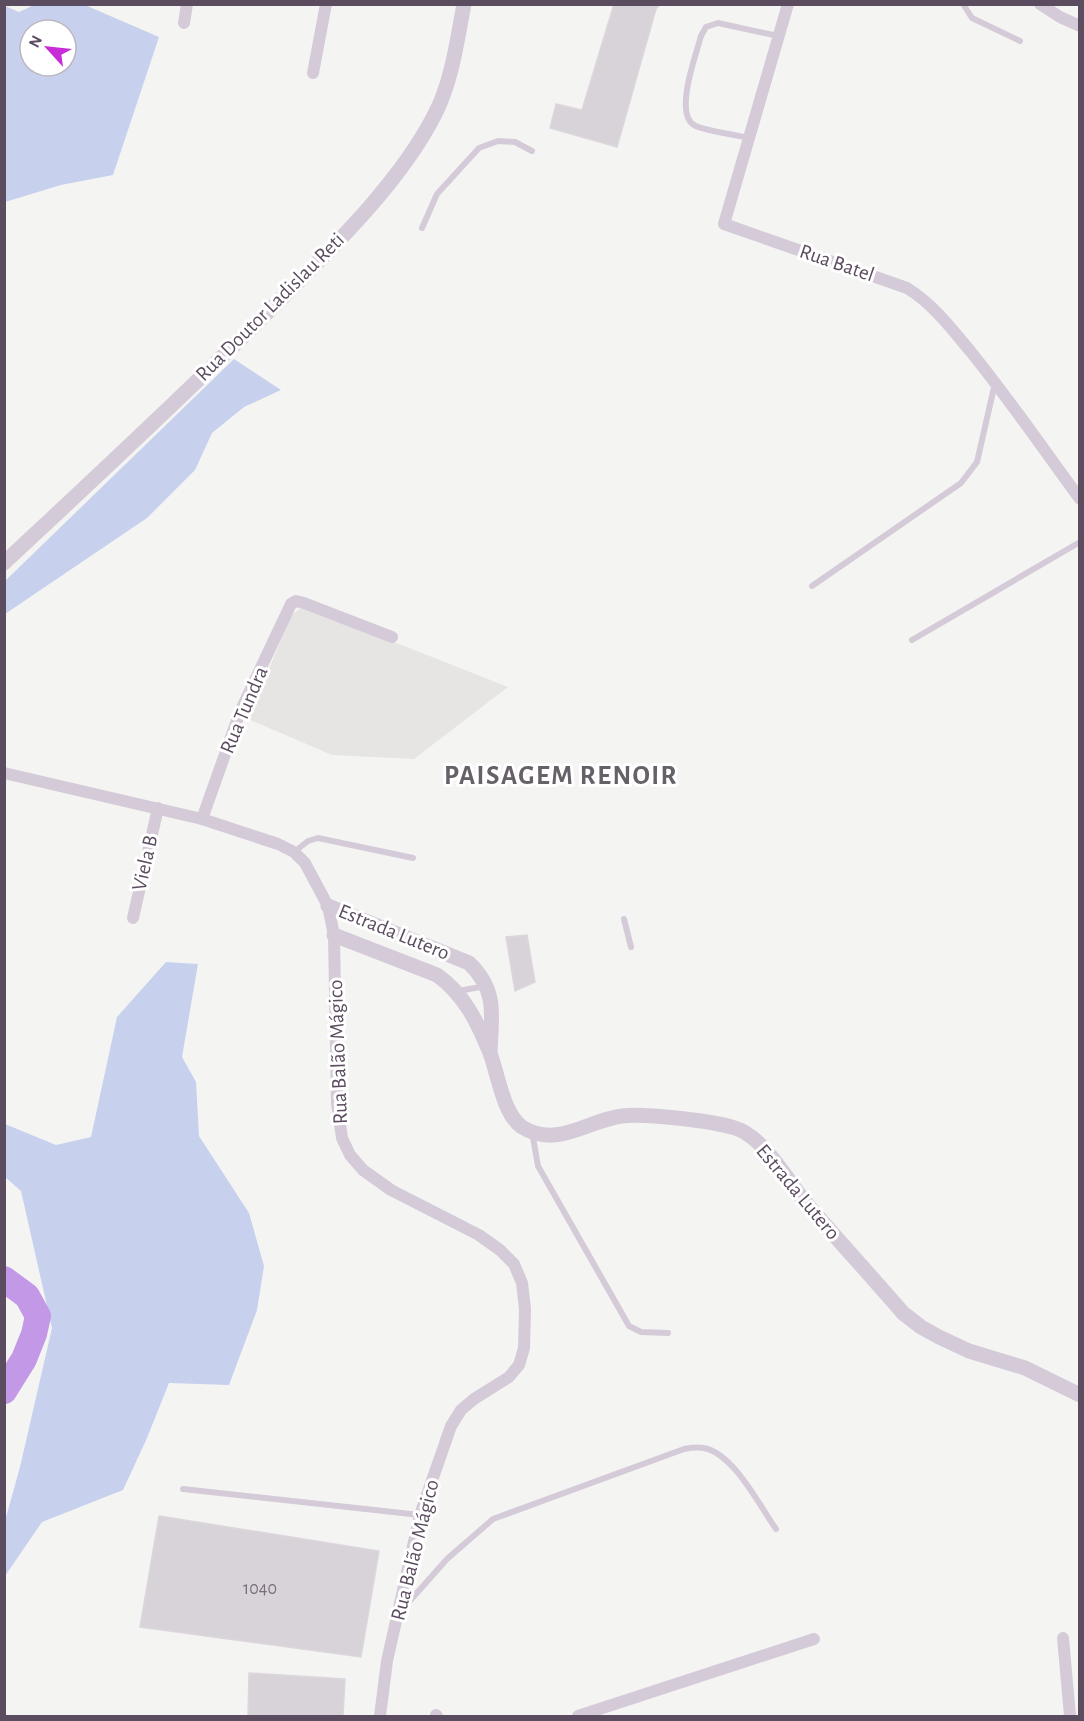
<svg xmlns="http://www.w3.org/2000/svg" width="1084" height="1721" font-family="'Alegreya Sans',sans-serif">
  <rect width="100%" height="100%" fill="#f4f5f3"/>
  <path fill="#e6e5e4" d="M303,606L508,687L414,759L332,755L248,719L291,616Z"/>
  <g fill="#c7d1ed" fill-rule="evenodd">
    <path d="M34,5H85L159,37L113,175L61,185L5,202V6L19,12ZM30,30H66V66H30Z"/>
    <path d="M234,359L281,390L244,407L212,433L195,470L147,518L5,614V581Z"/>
    <path d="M166,962L198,964L182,1057L196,1082L199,1136L249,1213L264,1266L257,1310L229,1385L169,1383L147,1438L123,1490L42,1522L5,1576V1521L20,1467L52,1328L21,1191L5,1177V1124L56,1145L91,1137L117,1017Z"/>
  </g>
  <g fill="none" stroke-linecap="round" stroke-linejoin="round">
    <path stroke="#c398e6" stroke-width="26" d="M4,1279L27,1296L38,1316L34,1334L24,1359L4,1391"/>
  </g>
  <g fill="#d8d3d9" stroke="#ddd7dd" stroke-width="1.5">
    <path d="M614,4H660L656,9L617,147L550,128L556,104L582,110Z"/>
    <path d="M527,935L535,982L515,991L506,937Z"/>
    <path d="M159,1516L379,1551L361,1657L140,1627Z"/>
    <path d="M249,1673L345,1679L343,1716H248Z"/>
  </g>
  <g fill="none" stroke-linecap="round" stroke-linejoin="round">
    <g stroke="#d5cbd8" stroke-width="6">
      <path d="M963,4L972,18L1020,41"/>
      <path d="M750,138C740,136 701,130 694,125C674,113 696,55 701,36L706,27L718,23L778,36"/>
      <path d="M422,228L437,194L479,148L498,141L515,142L532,151"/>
      <path d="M812,586L961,483L977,462L995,383"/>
      <path d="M912,640L1080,542"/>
      <path d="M294,852L308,841L318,838L413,858"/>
      <path d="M624,919L631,947"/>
      <path d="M458,991L486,986"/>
      <path d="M532,1132L538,1166L629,1326L641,1332L668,1333"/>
      <path d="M183,1489L420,1515"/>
      <path d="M400,1612L447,1559L493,1519L684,1449C690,1448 698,1447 704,1448C734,1454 759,1505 776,1529"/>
    </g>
    <g stroke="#d5cbd8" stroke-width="12">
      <path d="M788,4L724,224L907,288C933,304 951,328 971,352C1009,399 1044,450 1080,499"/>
      <path d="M1040,4L1060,17L1080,26"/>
      <path d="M184,23L187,4"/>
      <path d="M313,73L326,4"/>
      <path d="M4,773L202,819L278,844L294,852L305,863L328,906L334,935L337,1104L342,1138L350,1155L363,1170L391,1190L479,1235L500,1250L514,1264L522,1283L525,1309L524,1348L519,1365L509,1377L474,1399L461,1410L451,1426L420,1515L387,1661L380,1716"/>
      <path d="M202,819L240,712L291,604L296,601L304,603L392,637"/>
      <path d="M133,918L158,808"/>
      <path d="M1063,1638L1070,1716"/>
      <path d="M436,1715L437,1716"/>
      <path d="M578,1716L814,1639"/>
    </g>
    <g stroke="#d5cbd8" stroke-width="15">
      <path d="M4,563C96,477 189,391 278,302C332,248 400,183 435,114C452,81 457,41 464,4"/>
      <path d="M328,906L469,963C497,990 492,1014 490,1050"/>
      <path d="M334,935L437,975C464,994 478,1023 490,1053C498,1074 503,1114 522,1127C557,1149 588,1120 622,1116C644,1113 714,1121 735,1128C764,1137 787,1180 806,1203C838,1240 871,1276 903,1313L921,1327L939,1337L969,1351L1025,1368L1080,1395"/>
    </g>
  </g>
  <g text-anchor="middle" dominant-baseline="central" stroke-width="6" stroke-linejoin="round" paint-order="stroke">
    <g font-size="18" fill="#7a6e7e">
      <text x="260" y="1589">1040</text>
    </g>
    <g font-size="21" fill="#5b4c5f" stroke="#fff">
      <text transform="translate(837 263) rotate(19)">Rua Batel</text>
      <text transform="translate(270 307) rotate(-45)">Rua Doutor Ladislau Reti</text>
      <text transform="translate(244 710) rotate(-67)">Rua Tundra</text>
      <text transform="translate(145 863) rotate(-77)">Viela B</text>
      <text transform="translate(394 932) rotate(22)">Estrada Lutero</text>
      <text transform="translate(338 1052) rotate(-92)">Rua Balão Mágico</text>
      <text transform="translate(798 1192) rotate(50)">Estrada Lutero</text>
      <text transform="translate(415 1550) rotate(-76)">Rua Balão Mágico</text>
    </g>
    <g font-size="27" font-weight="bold" letter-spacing="1.5" fill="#666067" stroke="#fff">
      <text x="561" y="775">PAISAGEM RENOIR</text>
    </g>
  </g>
  <rect width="1084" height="1721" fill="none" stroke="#5b4c5f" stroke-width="12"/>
  <g transform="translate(48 48) rotate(297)"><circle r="28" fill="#ffffff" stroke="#bdb7bf" stroke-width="1.5"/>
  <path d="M0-4.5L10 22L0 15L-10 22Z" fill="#c72cd6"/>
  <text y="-9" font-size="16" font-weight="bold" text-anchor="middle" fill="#5b4c5f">N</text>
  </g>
</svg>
